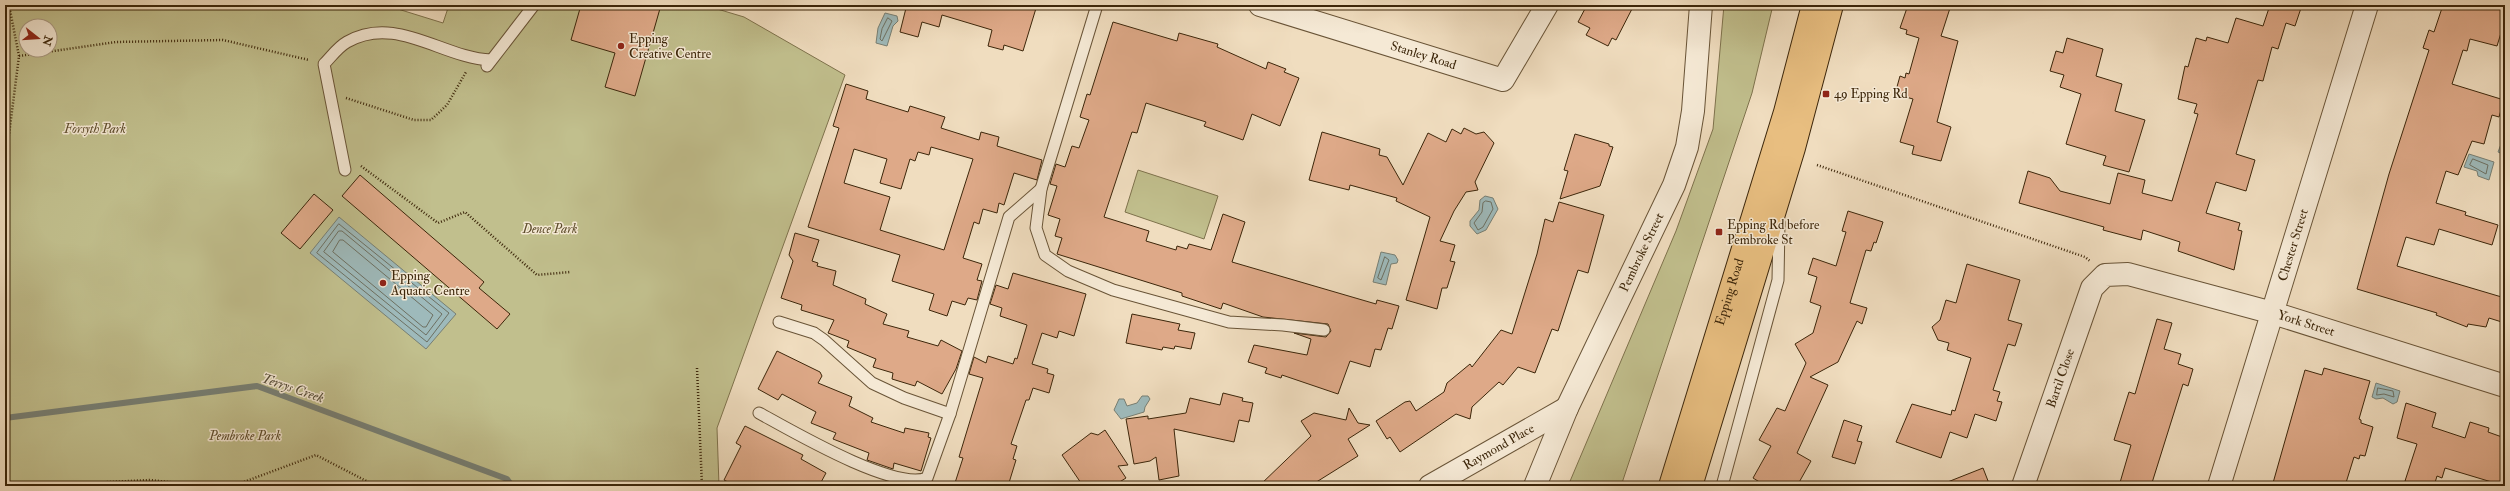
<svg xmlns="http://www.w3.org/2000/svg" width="2510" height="491" font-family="'IM FELL Double Pica',serif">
  <rect width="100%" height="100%" fill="#f0ddbf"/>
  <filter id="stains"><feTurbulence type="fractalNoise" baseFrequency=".005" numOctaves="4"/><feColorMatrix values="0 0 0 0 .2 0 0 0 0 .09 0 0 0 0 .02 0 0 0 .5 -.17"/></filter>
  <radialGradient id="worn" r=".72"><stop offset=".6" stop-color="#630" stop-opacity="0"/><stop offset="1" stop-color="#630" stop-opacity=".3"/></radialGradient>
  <g fill="#c1bf8d" stroke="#7e724c" fill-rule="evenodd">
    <path d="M5,5H385L443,23L449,5H704L744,17L845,75L717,428L719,486H5ZM26,26H50V50H26Z"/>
    <path d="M1724,5H1773L1752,93L1621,486H1568L1676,231L1713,129Z"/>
    <path d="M1138,170L1218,196L1204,239L1125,212Z"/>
  </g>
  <g fill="#9ebabb" stroke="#777f74">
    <path d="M885,13L897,16L898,21L893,26L887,46L876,43L878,28Z"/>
    <path d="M2503,139L2505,140V155L2498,152Z"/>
    <path d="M2469,154L2494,162L2489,180L2478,176L2477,171L2464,167Z"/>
    <path d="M1485,196L1493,198L1498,209L1486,230L1477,234L1470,226V221L1479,210L1480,200Z"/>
    <path d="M339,217L456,314L426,349L310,253Z"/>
    <path d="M1381,252L1395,255L1398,260L1397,263L1391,264L1386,285L1373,282Z"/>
    <path d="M2376,383L2400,391L2397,402L2393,404L2383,398L2376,399L2372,397Z"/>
    <path d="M1142,396H1148L1150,399L1145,407L1144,412L1121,419L1114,410L1119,399H1124L1127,406L1137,403Z"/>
  </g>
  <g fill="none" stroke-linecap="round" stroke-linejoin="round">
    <g stroke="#6d7062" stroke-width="1">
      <path d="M888,18L892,21L882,41L880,39L882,29Z"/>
      <path d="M2473,159L2488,165L2486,174L2470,165Z"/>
      <path d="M1486,201L1491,202L1493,209L1483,227L1478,230L1474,223L1482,212L1483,203Z"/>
      <path d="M339,224L449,313L427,342L317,253Z"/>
      <path d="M339,231H342L442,314L426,335L324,252Z"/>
      <path d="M340,240H343L433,315L426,327H423L333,252Z"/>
      <path d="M1385,257L1389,260L1381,280L1378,278Z"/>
      <path d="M2378,388L2393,391L2394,397L2384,394L2377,395Z"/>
    </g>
    <path stroke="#777f74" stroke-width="6" d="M5,418L257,386L507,479L512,486"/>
  </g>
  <g fill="#dea988" stroke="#3c260a" fill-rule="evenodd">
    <path d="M581,5H661L635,96L605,87L615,53L571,40Z"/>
    <path d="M910,5H1037L1023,51L1004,45L1003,50L988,46L992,30L942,15L939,27L922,22L918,37L900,32L906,8L909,9Z"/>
    <path d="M1587,5H1634L1616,40L1612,38L1608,46L1586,35L1590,28L1578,22Z"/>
    <path d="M1908,5H1951L1941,36L1958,41L1937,122L1951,127L1941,161L1912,154L1914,146L1900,142L1913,99L1895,94L1900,76L1905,78L1906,73L1909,74L1919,38L1906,34L1907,30L1900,28Z"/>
    <path d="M2270,5H2302L2295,26L2286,23L2278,49L2272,47L2263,81L2258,80L2236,154L2255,160L2246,191L2216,182L2206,213L2240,223L2238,230L2242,231L2234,270L2178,251L2180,242L2143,230L2141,240L2103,230L2104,227L2019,203L2028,171L2050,178L2060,191L2110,204L2118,173L2145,180L2142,193L2172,201L2198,114L2194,113L2197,104L2178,99L2185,66L2188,67L2196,38L2206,41L2207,37L2228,43L2236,18L2263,26Z"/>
    <path d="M2443,5H2497L2505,7V20L2497,46L2470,39L2467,51L2463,50L2452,84L2504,100L2499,117L2492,115L2484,144L2472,141L2458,175L2446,171L2436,203L2466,212L2465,215L2498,225L2492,245L2439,229L2434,245L2406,237L2397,266L2505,298V323L2489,318L2486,327L2468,324L2467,327L2436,315L2437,313L2357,289L2389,174L2429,50L2423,48L2429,30L2434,32Z"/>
    <path d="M1113,22L1177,41L1179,33L1218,44L1217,47L1266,69L1268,62L1286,69L1284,72L1299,78L1280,126L1252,114L1243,140L1204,126L1206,122L1146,103L1137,133L1132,132L1104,217L1149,231L1146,241L1176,250L1177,246L1187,249L1189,244L1211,250L1223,214L1245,222L1232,262L1376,304L1377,300L1399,306L1392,329L1388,328L1381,350L1375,349L1370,367L1350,361L1338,394L1282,375L1281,378L1265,373L1267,368L1248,362L1254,345L1307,355L1311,339L1294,333L1326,337L1331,331L1328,324L1263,317L1223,303L1221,309L1182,296V293L1057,254L1062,238L1055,236L1060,219L1048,215L1057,186L1050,184L1056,164L1065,167L1072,146L1079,148L1089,120L1080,117L1087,94L1090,95Z"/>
    <path d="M2067,38L2103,49L2096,76L2122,84L2115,111L2145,120L2129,172L2103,165L2106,156L2066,144L2081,94L2060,87L2064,75L2050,71L2056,51L2063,53Z"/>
    <path d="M846,84L868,91L866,99L908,112L910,106L945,117L941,128L979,140L981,132L999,137L997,146L1042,160L1037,180L1014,173L1004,205L999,203L997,213L983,209L979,224L974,222L963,258L982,264L977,280L982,281L977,300L968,298L965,305L952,301L947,316L929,310L934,294L892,281L900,255L808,227L839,128L833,126ZM931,147L973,159L944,250L880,230L890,197L844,183L854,149L887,159L880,183L901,189L910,159L915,161L918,152L929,155Z"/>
    <path d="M1464,128L1476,134L1484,132L1494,143L1475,182L1478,190L1466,192L1454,211L1440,241L1455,245L1450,261L1455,262L1447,288H1442L1437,309L1406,300L1430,217L1396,201L1397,198L1350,185L1349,190L1309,180L1322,132L1380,149L1379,155L1387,157L1403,185L1428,133L1446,142L1452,129L1461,134Z"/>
    <path d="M1575,134L1609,144V146L1613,147L1600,186L1560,199L1568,171L1564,170Z"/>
    <path d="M360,175L484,282L479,288L510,314L497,329L342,196Z"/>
    <path d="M314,194L333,210L300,249L281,233Z"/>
    <path d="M1559,202L1604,215L1588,273L1578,270L1558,331L1552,329L1535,373L1518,367L1503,385L1499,382L1472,407L1470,419L1456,414L1400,452L1390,437L1387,439L1376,421L1405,402L1410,401L1416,411L1444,392L1447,383L1470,364L1472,367L1501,330L1512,334L1537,254L1545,219L1553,222Z"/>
    <path d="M1848,211L1883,222L1876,243L1874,242L1871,251L1866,250L1850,303L1867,308L1862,324L1857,321L1838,362L1810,377L1828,385L1797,453L1811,461L1797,486H1766L1753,478L1771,446L1759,440L1777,408L1785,411L1806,363L1795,344L1813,333L1821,306L1810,302L1817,277L1808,274L1813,258L1836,266L1846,232L1842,231Z"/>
    <path d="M795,233L819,240L812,261L818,263L817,266L836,271L833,285L866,299L865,304L887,314L883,324L909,331L907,337L938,346L941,340L962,351L956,369L942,394L917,381L915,386L892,379L893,373L873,367L876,359L847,347L849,341L828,333L834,320L801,310L802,305L781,298L793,261L789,255Z"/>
    <path d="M1967,264L2020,280L2008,320L2022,324L2015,346L2008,344L1993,390L2000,392L1997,401L2002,402L1996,421L1975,414L1967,438L1950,432L1941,458L1896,442L1912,404L1951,415L1952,410L1955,411L1971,358L1947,350L1949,343L1938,340L1932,327L1940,320L1946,300L1956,303Z"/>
    <path d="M1013,273L1086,294L1074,336L1059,331L1057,338L1042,333L1032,364L1048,369L1047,373L1054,375L1049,393L1033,388L1029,400H1026L1011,444L1017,446L1013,459L1016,460L1008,486H954L963,458L959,457L983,378L969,374L974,357L986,363L988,356L1013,364L1015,358L1017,359L1027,325L1000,316L1002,308L990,304L996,285L1008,289Z"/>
    <path d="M1132,314L1180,324L1178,330L1195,333L1191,349L1175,346L1174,349L1163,347L1162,350L1126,343Z"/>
    <path d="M2157,319L2172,323L2164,349L2181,354L2178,364L2193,369L2188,386L2183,384L2151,486H2119L2131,445L2114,440L2129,392L2135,394Z"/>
    <path d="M777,351L820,372L822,376L818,383L852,397L849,406L873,418L871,422L904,433L905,428L929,433L928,437L931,438L921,471L894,463L893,469L867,460L869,453L833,439L836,433L811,423L816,412L782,394L778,400L758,389Z"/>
    <path d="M2324,368L2370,381L2359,419L2361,420V423L2373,427L2365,456L2360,455L2359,459L2354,457L2345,486H2282L2273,483L2305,370L2322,375Z"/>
    <path d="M1223,393L1243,398L1242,401L1253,403L1249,422L1239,420L1234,442L1174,429L1179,476L1159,480L1156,457L1150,461L1134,464L1126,419L1148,416V419L1186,413L1190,398L1220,405Z"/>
    <path d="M2406,403L2436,413L2432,427L2465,438L2470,422L2489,428L2488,432L2502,437L2501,440L2505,441V486L2445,468L2442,478L2437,476L2434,486H2421L2405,481L2417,444L2397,438Z"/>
    <path d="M1349,408L1358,423L1370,425L1348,439L1358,456L1310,486H1259L1311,436L1301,421L1314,413L1346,420Z"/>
    <path d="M1844,420L1862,426L1857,441L1862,442L1855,464L1832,457Z"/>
    <path d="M745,426L803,455L801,459L826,473L819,486H736L724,480L741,446L736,443Z"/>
    <path d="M1105,430L1128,465L1118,466L1126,478L1113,486H1083L1062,455L1091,433L1098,435Z"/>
    <path d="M1983,468L1990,486H1940V485Z"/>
  </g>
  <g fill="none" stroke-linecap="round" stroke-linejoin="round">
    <defs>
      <g id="service">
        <path d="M1097,5L1041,189L1036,228L1045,255L1068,271L1113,290L1229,322L1283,325L1324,330"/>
        <path d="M487,66L534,5"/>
        <path d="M345,170L324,64C331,57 338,47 347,42C396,14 442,58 491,60"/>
        <path d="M779,322L814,333L824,340L872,383L904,398L950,414"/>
        <path d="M759,413C792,431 894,491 927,478L950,414L1009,217L1041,189"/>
        <path d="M1722,486L1778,280L1779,223"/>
      </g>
      <g id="minor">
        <path id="s1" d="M1260,5L1503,80L1547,5"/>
        <path id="s2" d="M1430,486L1567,408"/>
        <path id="s3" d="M1535,486L1567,408L1674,185L1687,147L1693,111L1701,5"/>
        <path id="s4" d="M2023,486L2092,288L2105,275L2128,274L2273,313L2505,386"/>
        <path id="s5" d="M2219,486L2367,5"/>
      </g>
      <g id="primary">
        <path id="s6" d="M1670,486L1785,112L1813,5"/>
        <path d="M1691,486L1794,148L1832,5"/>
      </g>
    </defs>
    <use href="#service" stroke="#695437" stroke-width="13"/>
    <use href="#minor" stroke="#695437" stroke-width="24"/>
    <use href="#primary" stroke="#3c260a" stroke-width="24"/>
    <g stroke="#3c260a" stroke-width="2.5" stroke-dasharray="1 2" stroke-linecap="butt">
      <path d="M9,5L19,56"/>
      <path d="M346,98L414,120H431L447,105L466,72"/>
      <path d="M1817,165L2085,257L2090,261"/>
      <path d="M5,166L19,56L116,42L223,40L309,60"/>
      <path d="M361,166L438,223L465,212L537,275L570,272"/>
      <path d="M697,368L702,486"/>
      <path d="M23,486L150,480L206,486"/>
      <path d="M233,486L316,455L376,486"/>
    </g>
    <use href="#service" stroke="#f5e9d5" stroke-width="11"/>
    <use href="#minor" stroke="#f5e9d5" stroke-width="22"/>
    <use href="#primary" stroke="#e8be80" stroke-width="22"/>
  </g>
  <g fill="#8f2418" stroke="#f5e9d5" stroke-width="1.5">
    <circle cx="621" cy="46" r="4"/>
    <rect x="1822" y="90" width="8" height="8" rx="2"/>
    <rect x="1715" y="228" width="8" height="8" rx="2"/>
    <circle cx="383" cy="283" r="4"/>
  </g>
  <g text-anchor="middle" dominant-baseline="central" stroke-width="3" stroke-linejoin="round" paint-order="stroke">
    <g font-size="13" fill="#3c260a" stroke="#f5e9d5" text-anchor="start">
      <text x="629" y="39">Epping<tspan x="629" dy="15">Creative Centre</tspan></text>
      <text x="1834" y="94">49 Epping Rd</text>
      <text x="1727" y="225">Epping Rd before<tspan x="1727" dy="15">Pembroke St</tspan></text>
      <text x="391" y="276">Epping<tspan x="391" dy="15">Aquatic Centre</tspan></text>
    </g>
    <g font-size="13" fill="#3c260a" stroke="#f5e9d5">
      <text stroke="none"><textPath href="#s1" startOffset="171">Stanley Road</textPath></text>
      <text stroke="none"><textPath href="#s5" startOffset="252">Chester Street</textPath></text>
      <text stroke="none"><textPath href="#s3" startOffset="257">Pembroke Street</textPath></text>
      <text stroke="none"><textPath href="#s6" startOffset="203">Epping Road</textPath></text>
      <text stroke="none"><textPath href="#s4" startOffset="436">York Street</textPath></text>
      <text stroke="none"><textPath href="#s4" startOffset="114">Bartil Close</textPath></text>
      <text stroke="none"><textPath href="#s2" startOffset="79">Raymond Place</textPath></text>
    </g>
    <g font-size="13" font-style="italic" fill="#5d4c2b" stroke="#f5e9d5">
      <text x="95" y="129">Forsyth Park</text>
      <text x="550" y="229">Dence Park</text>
      <text x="245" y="436">Pembroke Park</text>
    </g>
    <g font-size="14" font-style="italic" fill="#544b36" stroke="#f5e9d5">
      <text transform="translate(293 388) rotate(19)">Terrys Creek</text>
    </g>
  </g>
  <rect width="2510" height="491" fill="none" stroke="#f0ddbf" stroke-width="20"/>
  <rect x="6" y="6" width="2498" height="479" fill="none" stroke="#3c260a" stroke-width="2"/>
  <rect x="10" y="10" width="2490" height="471" fill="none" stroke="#3c260a"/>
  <g transform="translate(38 38) rotate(107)"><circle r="19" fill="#f5e9d5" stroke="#ab9b84"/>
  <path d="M0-3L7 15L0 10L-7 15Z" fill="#8f2418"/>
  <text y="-6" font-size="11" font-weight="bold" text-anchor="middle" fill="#3c260a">N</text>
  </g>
  <rect width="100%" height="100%" filter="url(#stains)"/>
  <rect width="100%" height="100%" fill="url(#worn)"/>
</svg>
